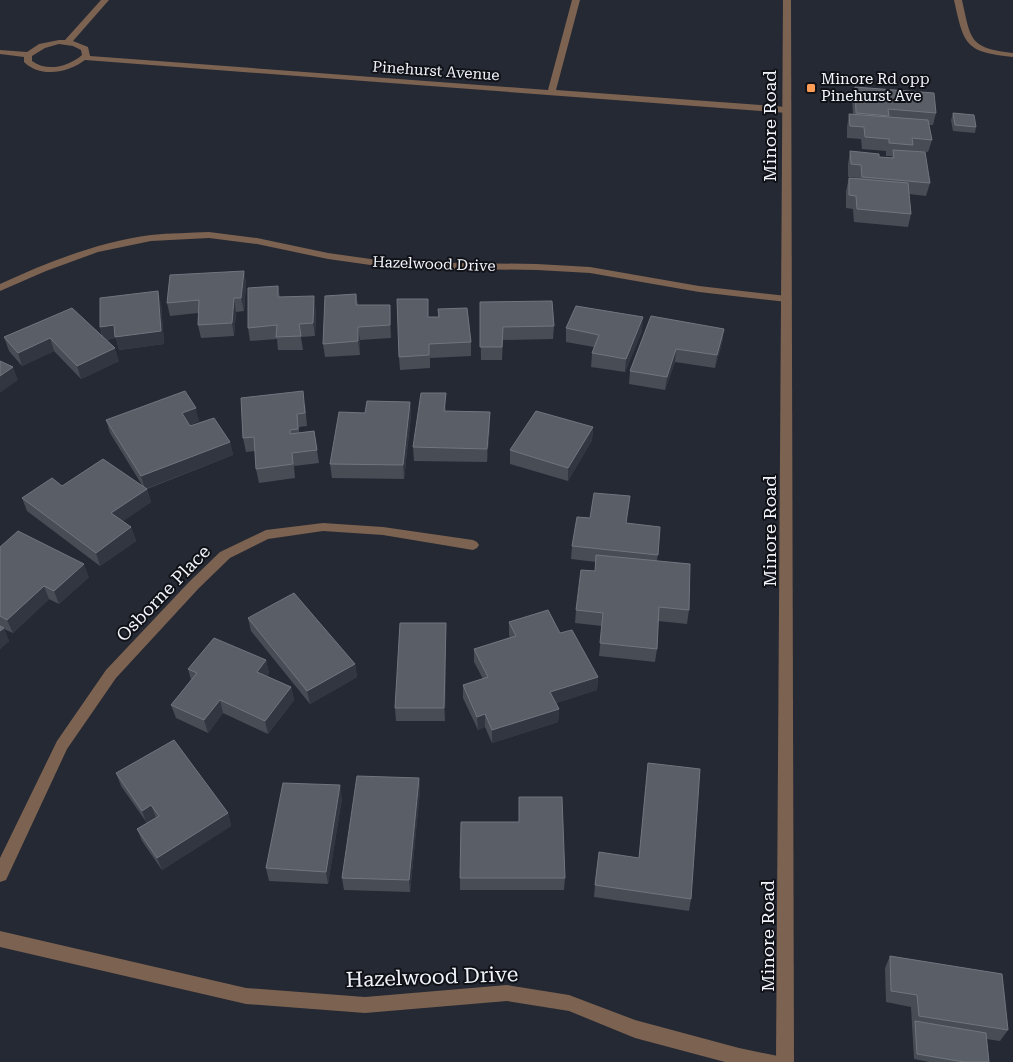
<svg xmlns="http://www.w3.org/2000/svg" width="1013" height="1062" font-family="'Roboto Serif',serif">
  <rect width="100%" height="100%" fill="#252934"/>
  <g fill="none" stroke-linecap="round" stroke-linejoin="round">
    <g fill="#7c6250" fill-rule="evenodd">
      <path d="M101,0H109L73,41L88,47L90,56L548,90L572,0H580L556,90L787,107L791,110L787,113L85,60C68,73 40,78 24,62V57L0,54V50L27,52L39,44L59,40H65ZM59,44L73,46L81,50L82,55C68,67 47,72 32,61V56L45,48Z"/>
      <path d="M954,0H962C971,40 969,48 1013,53V57C965,52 964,45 954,0Z"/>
      <path d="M209,232L257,238L328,253L392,262L537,264L590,267L699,286L787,296L792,299L787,302L699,292L590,273L537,270L392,268L328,259L257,244L209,238L151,241L98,252L46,271L0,291V284C48,262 98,242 151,235C170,233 190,233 209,232Z"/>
      <path d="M323,523L383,527L473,540L477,542L479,545L477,548L473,550L383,535L323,531L268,539L230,558L199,588L116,678L67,749L6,880L0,882V858L57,741L106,670L189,582L220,552L266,530Z"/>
      <path d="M0,931L246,988L365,997L507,985L569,995L635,1020L739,1048L778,1056L781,1062H725L635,1038L569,1011L507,1001L365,1013L246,1004L0,947Z"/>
    </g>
    <path fill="#7c6250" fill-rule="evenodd" d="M783,0H791L794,1062H776Z"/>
  </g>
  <g fill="#474c55">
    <path d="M855,87L936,113L933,125H929L932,140L928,152L912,151L930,183L926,196L909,194L911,214L908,227L854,222L853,209L846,208V191L849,178L859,179V178L848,177V164L850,151L879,157L891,158L892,156H886V151L862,149L861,139L847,138V127L849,114L853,115L852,99Z"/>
    <path d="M953,113L976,127L975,133L953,131L951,120Z"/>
    <path d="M244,271L246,284L244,311L236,312L234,336L201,338L198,325V313L170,316L167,303Z"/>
    <path d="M278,286L280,297L316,309L315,336L301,337L303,350H278L277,339L250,341L248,328Z"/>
    <path d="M356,294L358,305L391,318V338L360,340V355L325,357L323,344Z"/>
    <path d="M480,302L554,326L553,339L503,340L502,360H481Z"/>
    <path d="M161,304L164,344L119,350L116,338L106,340L119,361L81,379L54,351L22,366L9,351L4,337L102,336L100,327Z"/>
    <path d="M438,309L471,342V356L430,358V368L400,370L399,357L428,317H438Z"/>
    <path d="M651,316L724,329L722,343L715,368L675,362L665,390L629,384L630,371Z"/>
    <path d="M566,328L642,331L625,372L591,367L592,353L594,347L566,342Z"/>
    <path d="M446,393V411L490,412V425L487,462L414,461L413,447Z"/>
    <path d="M410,402L411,415L404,479L332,478L330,464L365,413Z"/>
    <path d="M305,404L307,426L299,427V433L314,431L319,463L294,466L295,478L259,483L256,469L255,451L246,452L243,438Z"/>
    <path d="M106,420L199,421L190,425V426L230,442L233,455L147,489L151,502L123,521L131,527L136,541L100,566L27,511L22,498L62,486L142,485L110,433Z"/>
    <path d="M593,427L592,440L568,481L510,464V450Z"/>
    <path d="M627,523L660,527L657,561L689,610L687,624L658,621L657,649L655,662L599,656L602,626L575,623L576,610L595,571L596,562L571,559L572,546Z"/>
    <path d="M0,547L89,577L59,604L49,599L13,633L4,629L9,641L0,649Z"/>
    <path d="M248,618L355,664L357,677L310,704L251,631Z"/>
    <path d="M509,622L560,633L598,677L597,690L556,703L559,709L558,722L492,743L485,727L478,730L463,698V685L483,679L474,662V649L510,637L509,635Z"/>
    <path d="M446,623V636L445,721H396L395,708Z"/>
    <path d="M266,660L269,673L267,676L291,687L294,700L268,734L223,713L208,733L176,718L171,705L191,680L188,669Z"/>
    <path d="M648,763L691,899L689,911L594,897L595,885L639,858Z"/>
    <path d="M116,773L228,813L231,826L162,870L142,841L137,829L147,823L121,786Z"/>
    <path d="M419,778L420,790L410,892L344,890L342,878Z"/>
    <path d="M342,798L328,884L269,881L266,868Z"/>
    <path d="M460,878H565L564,890H460Z"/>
    <path d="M890,956L1008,1030L1000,1041L986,1039L989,1062H929L914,1059L911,1007L886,1002L885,968Z"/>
  </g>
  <g fill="#323641">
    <path d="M244,271L246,284L244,311L241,298Z"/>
    <path d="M278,286L280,299L278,297Z"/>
    <path d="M158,291L161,304L164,344L119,350L116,338L104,340L100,327Z"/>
    <path d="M314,296L316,309L315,336L313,323Z"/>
    <path d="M234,298L236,312L234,336L232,323Z"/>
    <path d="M390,305L391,318V338L390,325Z"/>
    <path d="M643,317L642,331L625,372L626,359Z"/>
    <path d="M358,327L360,340V355L358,341Z"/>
    <path d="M724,329L722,343L715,368L717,355Z"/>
    <path d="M50,338L54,351L22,366L18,353Z"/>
    <path d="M115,348L119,361L81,379L77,366Z"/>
    <path d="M676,349L675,362L665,390L667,377Z"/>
    <path d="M13,367L18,380L0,393V376Z"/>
    <path d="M446,393V407L444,424V411Z"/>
    <path d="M410,402L411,415L404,479L403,465Z"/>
    <path d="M196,408L199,421L185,427L182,413Z"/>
    <path d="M490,412V425L487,462V449Z"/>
    <path d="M593,427L592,440L568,481V468Z"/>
    <path d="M230,442L233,455L145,489L141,476Z"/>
    <path d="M147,489L151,502L115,527L111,513Z"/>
    <path d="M131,527L136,541L100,566L96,553Z"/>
    <path d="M84,564L89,577L59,604L54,591Z"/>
    <path d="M44,586L49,599L13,633L7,620Z"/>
    <path d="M446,623V636L445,721L444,708Z"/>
    <path d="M4,628L9,641L0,649V631Z"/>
    <path d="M266,660L269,673L260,685L257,672Z"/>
    <path d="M355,664L357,677L310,704L307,691Z"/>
    <path d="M598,677L597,690L549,705L550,692Z"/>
    <path d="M291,687L294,700L268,734L265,721Z"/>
    <path d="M220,700L223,713L208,733L204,720Z"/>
    <path d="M559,709L558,722L492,743V730Z"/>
    <path d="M485,714V727L478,730L477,717Z"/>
    <path d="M419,778L420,790L410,892L409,880Z"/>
    <path d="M340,785L342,798L328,884L326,872Z"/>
    <path d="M151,805L156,818L147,824L142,811Z"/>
    <path d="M228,813L231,826L162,870L157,858Z"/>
  </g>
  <g fill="#595e67" stroke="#71757e">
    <path d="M855,87L934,93L936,113L888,109L889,116L856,113Z"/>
    <path d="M953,113L974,115L976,127L955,125Z"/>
    <path d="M849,114L928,120L932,140L912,138L913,145L889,143V139L865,137L864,127L850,126Z"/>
    <path d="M893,150L925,152L930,183L862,177L861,165L851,164L850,151L879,154V157L894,158Z"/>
    <path d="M849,178L908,183L911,214L857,209L856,196L849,195Z"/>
    <path d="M244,271L241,298H234L232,323L198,325L199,300L167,303L170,275Z"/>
    <path d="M278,286V297L314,296L313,323L299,324L301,336L276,337L277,325L248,328V288Z"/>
    <path d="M158,291L161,331L115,337L114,325L100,327V298Z"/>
    <path d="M356,294V305H390V325L358,327V341L323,344L325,296Z"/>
    <path d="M397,299H428V317H439L438,309L467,308L471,342L429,344V355L399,357Z"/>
    <path d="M552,301L554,326L503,327L502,347H480V302Z"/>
    <path d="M576,306L643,317L626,359L592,353L599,335L566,328Z"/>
    <path d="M72,308L115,348L77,366L50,338L18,353L4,337Z"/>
    <path d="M651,316L724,329L717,355L676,349L667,377L630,371Z"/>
    <path d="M0,361L13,367L0,376Z"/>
    <path d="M185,391L196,408L182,413L190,426L214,418L230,442L141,476L106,420Z"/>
    <path d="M303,391L305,413L297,414L298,429L290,430V434L314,431L317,450L292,453L293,464L256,469L254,437L243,438L241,398Z"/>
    <path d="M421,393H446L444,411L490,412L487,449L413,447Z"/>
    <path d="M367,401L410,402L403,465L330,464L339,412L365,413Z"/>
    <path d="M536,411L593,427L568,468L510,450Z"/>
    <path d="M103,459L147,489L111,513L131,527L96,553L22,498L52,478L62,486Z"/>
    <path d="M594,493L630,496L626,523L660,527L658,555L572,546L577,517L590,518Z"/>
    <path d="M18,531L84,564L54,591L44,586L7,620L0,616V547Z"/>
    <path d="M596,555L690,564L689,610L659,607L657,649L600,643L603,613L576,610L581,570L595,571Z"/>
    <path d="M294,593L355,664L307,691L248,618Z"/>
    <path d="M548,610L560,633L572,630L598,677L550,692L559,709L492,730L485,714L477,717L463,685L488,677L474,649L516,636L509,622Z"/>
    <path d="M400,623H446L444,708H395Z"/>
    <path d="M0,626L4,628L0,631Z"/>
    <path d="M214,638L266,660L257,672L291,687L265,721L220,700L204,720L171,705L197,673L188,669Z"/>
    <path d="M174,740L228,813L157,858L137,829L159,816L151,805L142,811L116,773Z"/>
    <path d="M648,763L700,769L691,899L595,885L599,852L639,858Z"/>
    <path d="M357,776L419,778L409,880L342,878Z"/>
    <path d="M283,783L340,785L326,872L266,868Z"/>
    <path d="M519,797H562L565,878H460L461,822H519Z"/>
    <path d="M890,956L1002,974L1008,1030L919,1016L917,995L891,991Z"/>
    <path d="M915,1021L986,1033L989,1062H964L917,1054Z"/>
  </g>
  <rect fill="#fd9c55" stroke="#101217" stroke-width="2" x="806" y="83" width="10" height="10" rx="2.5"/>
  <g text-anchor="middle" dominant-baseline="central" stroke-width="4" stroke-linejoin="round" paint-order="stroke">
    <g font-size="15" fill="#f1f4fb" stroke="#101217">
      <text transform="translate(436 71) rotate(4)">Pinehurst Avenue</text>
      <text transform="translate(434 264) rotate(2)">Hazelwood Drive</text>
    </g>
    <g font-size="15" fill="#f1f4fb" stroke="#101217" text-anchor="start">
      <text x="821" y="79">Minore Rd opp<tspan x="821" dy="17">Pinehurst Ave</tspan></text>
    </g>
    <g font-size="18" fill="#f1f4fb" stroke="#101217">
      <text transform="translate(769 126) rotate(-90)">Minore Road</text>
      <text transform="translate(769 531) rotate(-90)">Minore Road</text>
      <text transform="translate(163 593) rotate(-46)">Osborne Place</text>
      <text transform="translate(767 936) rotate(-90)">Minore Road</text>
    </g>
    <g font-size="21" fill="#f1f4fb" stroke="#101217">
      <text transform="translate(432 977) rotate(-2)">Hazelwood Drive</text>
    </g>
  </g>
</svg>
